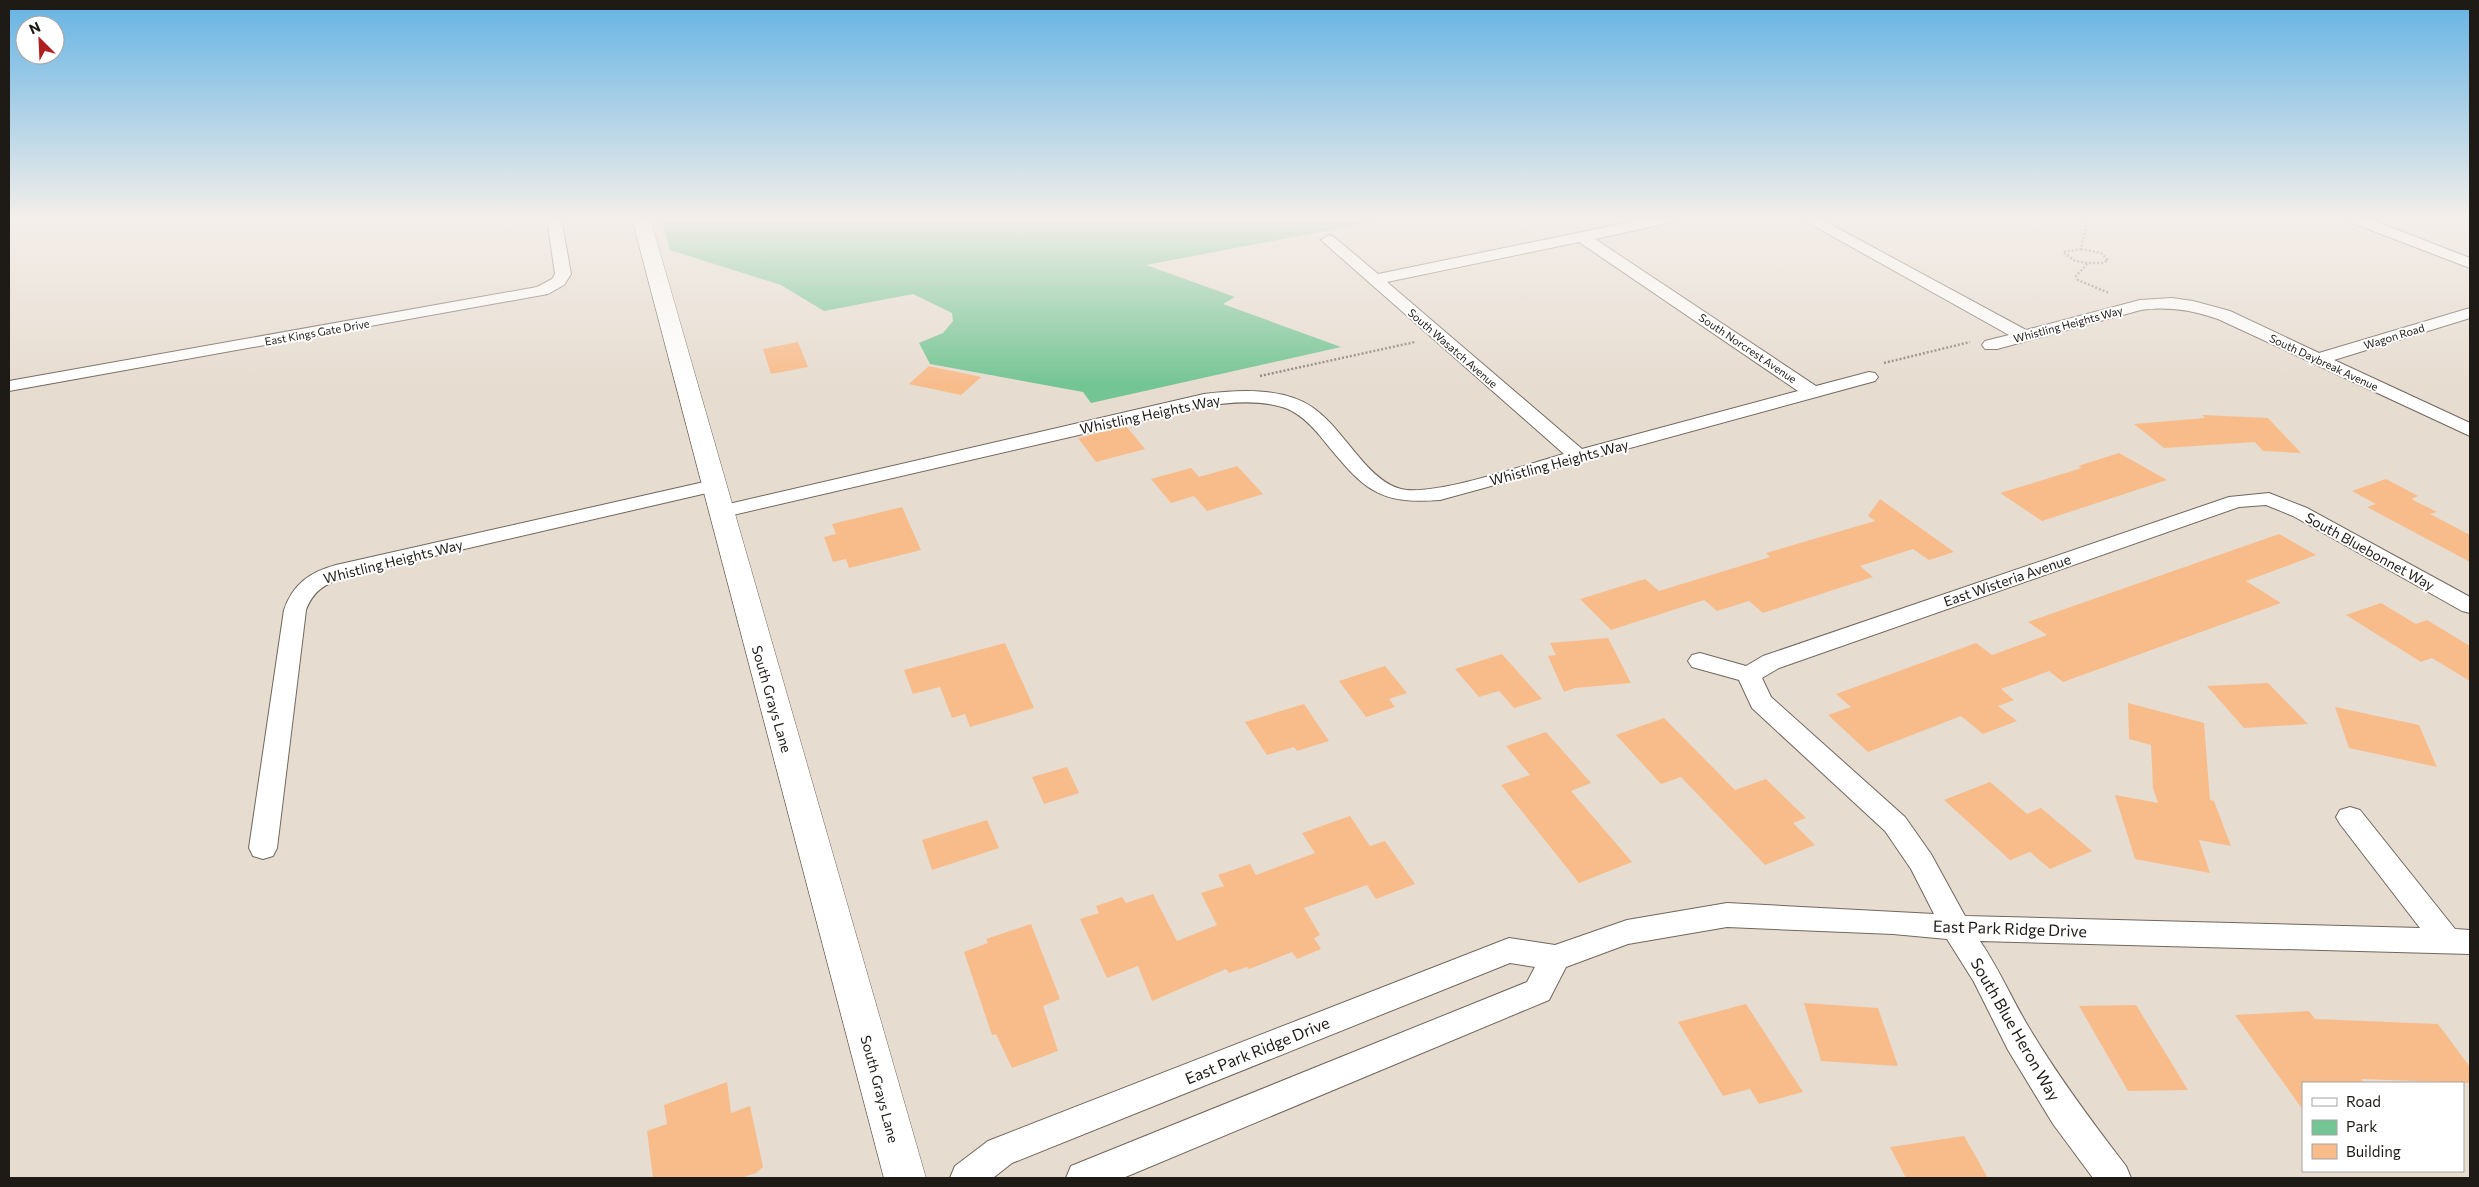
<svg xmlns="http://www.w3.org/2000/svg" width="2479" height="1187" font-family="Commissioner,sans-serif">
  <rect width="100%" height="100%" fill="#e7dcd0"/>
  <path fill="#74c594" d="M661,218H1393L1146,265L1235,297L1223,304L1341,347L1091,403L1083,392L930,364L919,343L943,333L953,321L952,313L913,294L824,311L781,285L670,250Z"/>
  <g fill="#f8bc8b">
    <path d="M798,342L808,367L771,374L763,349Z"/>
    <path d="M929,366L981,377L961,395L909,384Z"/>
    <path d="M2202,415L2268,418L2301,453L2263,451L2255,442L2164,448L2134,424L2205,418Z"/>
    <path d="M1126,426L1145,449L1096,462L1078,438Z"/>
    <path d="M2119,453L2167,480L2042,521L2000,493L2082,468L2078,466Z"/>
    <path d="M1237,466L1263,494L1207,511L1194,496L1171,503L1151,479L1191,468L1199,477Z"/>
    <path d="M2386,479L2418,496L2411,499L2437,512L2430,514L2470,535V562L2367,507L2376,504L2352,491Z"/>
    <path d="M1880,499L1954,552L1929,560L1913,549L1860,566L1873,577L1763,613L1749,601L1717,611L1704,600L1611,630L1580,599L1645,579L1659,591L1770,557L1766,553L1875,521L1868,516Z"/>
    <path d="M902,507L921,550L849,568L846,559L833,562L824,537L836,534L832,524Z"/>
    <path d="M2279,534L2316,555L2246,581L2281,603L2063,682L2049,671L2001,689L2014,700L1998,706L2017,721L1983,734L1961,716L1868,752L1828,715L1851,707L1836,694L1976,643L1992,655L2047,635L2028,622Z"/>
    <path d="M2381,603L2416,624L2427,620L2470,646V681L2432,658L2421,662L2346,615Z"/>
    <path d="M1608,638L1631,683L1575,688L1564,692L1548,656L1556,655L1550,643Z"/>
    <path d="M1005,643L1034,708L970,727L965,714L952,718L940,687L913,694L904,670Z"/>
    <path d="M1502,654L1542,699L1514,708L1499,691L1479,697L1455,669Z"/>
    <path d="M1385,666L1407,693L1389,699L1395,707L1366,717L1339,681Z"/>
    <path d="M2268,683L2308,724L2244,728L2207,686Z"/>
    <path d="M2128,703L2204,723L2210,800L2214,801L2231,846L2199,840L2210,873L2135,859L2115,795L2158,803L2153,788L2151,745L2129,739Z"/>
    <path d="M1304,704L1329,741L1297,751L1294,747L1267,755L1245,722Z"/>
    <path d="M2335,707L2419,725L2437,767L2349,748Z"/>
    <path d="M1664,718L1735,790L1766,779L1806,818L1793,823L1815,845L1765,865L1681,777L1661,784L1616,735Z"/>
    <path d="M1546,732L1591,783L1571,791L1632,862L1579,883L1501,785L1530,775L1506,746Z"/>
    <path d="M1067,767L1079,793L1044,804L1032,777Z"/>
    <path d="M1990,782L2027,814L2041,808L2092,851L2050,869L2030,852L2010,860L1944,800Z"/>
    <path d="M1350,816L1370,846L1385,841L1415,884L1376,899L1367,885L1304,908L1320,935L1314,938L1321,949L1297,959L1292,952L1249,969L1247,967L1229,973L1226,969L1152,1001L1138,966L1107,978L1080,919L1099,913L1096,906L1122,897L1126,903L1153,894L1177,941L1217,925L1201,893L1224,886L1218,875L1250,864L1256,875L1315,853L1302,833Z"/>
    <path d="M987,820L999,848L932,870L922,840Z"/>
    <path d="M1031,924L1060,999L1043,1006L1058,1051L1012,1068L996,1034L992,1035L964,952L988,943L986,939Z"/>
    <path d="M1804,1003L1878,1008L1898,1066L1821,1061Z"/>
    <path d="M1746,1004L1770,1041L1803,1092L1759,1104L1750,1089L1723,1096L1678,1022Z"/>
    <path d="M2136,1005L2188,1090L2128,1091L2079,1006Z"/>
    <path d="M2309,1011L2315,1019L2438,1024L2470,1067V1083L2361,1079L2364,1083H2303V1110L2235,1015Z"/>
    <path d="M727,1082L731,1113L750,1106L763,1167L756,1173L741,1178H653L647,1131L667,1124L664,1105Z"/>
    <path d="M1964,1136L1988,1178H1906L1890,1147Z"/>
  </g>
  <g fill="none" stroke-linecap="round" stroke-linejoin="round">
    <defs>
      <g id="minor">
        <path d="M547,218H561L571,274L564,285L548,294L9,391V381L537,287L552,279L555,274Z"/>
        <path d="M1650,218H1680L1673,222L1595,239L1816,386L1869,372L1875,373L1878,377L1875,381L1440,500C1377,505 1363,488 1325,442C1315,429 1303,416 1288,409C1262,399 1230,402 1204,406L720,518L713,516L710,512L713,508L720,506L1204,394C1238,390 1282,387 1312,407C1331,420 1344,440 1359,457C1369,469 1384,485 1401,489C1434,497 1527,464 1564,454L1321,240L1329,235L1334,237L1378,274ZM1579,242L1798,391L1582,449L1387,282Z"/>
        <path d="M1800,218H1819L2026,330L2140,300L2172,298L2193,301L2230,311L2319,353L2470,308V318L2334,360L2470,423V436L2218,319C2192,310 2168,306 2141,310L1997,349H1985L1982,345L1985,341L2009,335Z"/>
        <path d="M2345,218H2367L2470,258V268L2347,221Z"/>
        <path d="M713,480L720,482L723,486L720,490L343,577C324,585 313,591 306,610L277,848L273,856L263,859L253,856L249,848L284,610C293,584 310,572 336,565Z"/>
        <path d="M2269,493L2307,508L2470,597V613L2462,611L2293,516L2266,505L2239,507L1779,668L1762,678L1771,697L1905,817L1931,854L1965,916L2420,928L2340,824L2336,817L2340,810L2350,807L2360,810L2455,929L2470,930V954L1980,941C2000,970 2013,1002 2031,1031C2060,1079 2092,1122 2126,1166L2131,1178H2093L2053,1124L2008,1050L1974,982L1947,939L1893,934L1727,927L1628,944L1566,967L1549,1000L1123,1178H1066L1071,1166L1527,982L1535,967L1510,963L1012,1163L993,1178H950L955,1166L988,1141L1509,938L1555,945L1627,920L1727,903L1934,914L1911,869L1885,831L1752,708L1739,680L1692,667L1688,661L1692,655L1700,653L1746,666L1763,656L2229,497Z"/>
      </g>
      <path id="tertiary" d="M632,218H650L926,1178H884Z"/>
    </defs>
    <use href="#minor" stroke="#71675d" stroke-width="2"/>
    <use href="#tertiary" stroke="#71675d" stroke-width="1"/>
    <g stroke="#8f877f" stroke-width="2.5" stroke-dasharray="2 2" stroke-linecap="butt">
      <path d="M2081,249L2101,253L2108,260L2103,263H2088L2076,276L2078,280L2109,293"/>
      <path d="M2087,263L2075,261L2063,252L2081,249L2088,218"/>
      <path d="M1884,363L1970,342"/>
      <path d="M1260,376L1415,342"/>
    </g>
    <use href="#minor" fill="#fff" fill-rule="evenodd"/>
    <use href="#tertiary" fill="#fff" fill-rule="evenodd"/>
  </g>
  <linearGradient id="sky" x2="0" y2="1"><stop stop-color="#65b3e4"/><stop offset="0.57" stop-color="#f4efea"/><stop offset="1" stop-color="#f4efea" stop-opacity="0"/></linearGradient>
  <rect width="2479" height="385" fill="url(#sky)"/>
  <g text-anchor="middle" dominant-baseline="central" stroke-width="4" stroke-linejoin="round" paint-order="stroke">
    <g font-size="11" fill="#1e1a16" stroke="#fff">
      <text transform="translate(2068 324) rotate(-15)">Whistling Heights Way</text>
      <text transform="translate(317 332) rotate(-10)">East Kings Gate Drive</text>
      <text transform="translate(2394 336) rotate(-17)">Wagon Road</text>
      <text transform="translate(1453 348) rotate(41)">South Wasatch Avenue</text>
      <text transform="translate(1748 348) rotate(34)">South Norcrest Avenue</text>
      <text transform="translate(2324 362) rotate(25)">South Daybreak Avenue</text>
    </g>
    <g font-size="14" fill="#1e1a16" stroke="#fff">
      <text transform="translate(1150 414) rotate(-12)">Whistling Heights Way</text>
      <text transform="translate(1559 462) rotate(-15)">Whistling Heights Way</text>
      <text transform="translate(2370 551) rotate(29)">South Bluebonnet Way</text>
      <text transform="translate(393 561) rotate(-14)">Whistling Heights Way</text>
      <text transform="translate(2007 580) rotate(-19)">East Wisteria Avenue</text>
      <text transform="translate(772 699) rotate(74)">South Grays Lane</text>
      <text transform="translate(880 1089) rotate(75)">South Grays Lane</text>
    </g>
    <g font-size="16" fill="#1e1a16" stroke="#fff">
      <text transform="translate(2010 928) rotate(2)">East Park Ridge Drive</text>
      <text transform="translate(2016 1029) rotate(60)">South Blue Heron Way</text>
      <text transform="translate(1257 1050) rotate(-22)">East Park Ridge Drive</text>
    </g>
  </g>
  <rect width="2479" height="1187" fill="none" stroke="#1e1a16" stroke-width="20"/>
  <rect x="2302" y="1082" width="162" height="90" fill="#ffffff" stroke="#a5a3a2"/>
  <rect x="2312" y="1098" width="25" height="8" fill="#ffffff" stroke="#a5a3a2"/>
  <text x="2346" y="1107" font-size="15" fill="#1e1a16">Road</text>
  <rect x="2312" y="1120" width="25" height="15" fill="#74c594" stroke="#a5a3a2"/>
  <text x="2346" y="1132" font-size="15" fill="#1e1a16">Park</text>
  <rect x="2312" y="1144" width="25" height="15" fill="#f8bc8b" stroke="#a5a3a2"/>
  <text x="2346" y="1157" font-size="15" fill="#1e1a16">Building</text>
  <g transform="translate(40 40) rotate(336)"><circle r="24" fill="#ffffff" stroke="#a5a3a2"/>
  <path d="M0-4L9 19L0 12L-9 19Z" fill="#af1e1e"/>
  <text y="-8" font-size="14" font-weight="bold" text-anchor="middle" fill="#1e1a16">N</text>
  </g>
</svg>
